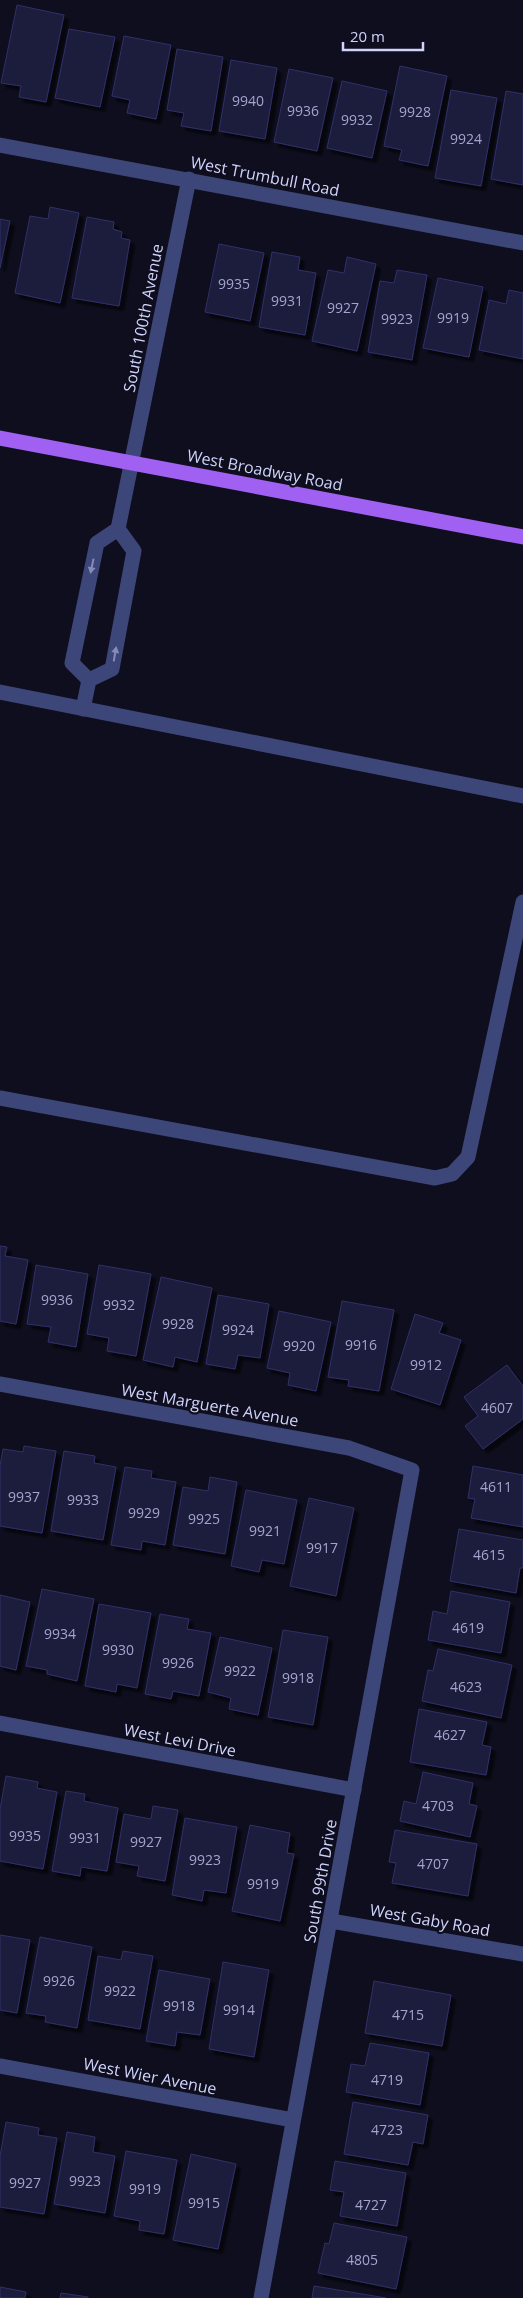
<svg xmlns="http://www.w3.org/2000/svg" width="523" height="2298" font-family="'Open Sans',sans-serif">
  <defs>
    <filter id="shadow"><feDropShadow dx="4.5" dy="4.5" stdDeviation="1" flood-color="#0009"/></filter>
  </defs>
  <rect width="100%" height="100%" fill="#0e0e1e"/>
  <g fill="#1c1c3e" stroke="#313068" filter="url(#shadow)">
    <path d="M17,5L64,15L46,102L19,97L21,86L1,83Z"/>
    <path d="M69,29L115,37L100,107L55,98Z"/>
    <path d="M124,36L171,45L156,119L127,113L130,100L112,96Z"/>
    <path d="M177,49L223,57L211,131L181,126L184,113L167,110Z"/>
    <path d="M231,60L277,68L265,139L219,131Z"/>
    <path d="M400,66L447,76L428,166L399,160L402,150L384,146Z"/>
    <path d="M289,69L333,78L317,151L274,142Z"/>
    <path d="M342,81L387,91L372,158L327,148Z"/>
    <path d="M451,90L497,98L481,186L435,178Z"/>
    <path d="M506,91L523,94V185L491,179Z"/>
    <path d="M50,207L79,213L60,303L15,293L30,216L48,219Z"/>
    <path d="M87,217L114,222L113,229L122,232L121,238L130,240L119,306L72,298Z"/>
    <path d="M0,219L10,221L0,268Z"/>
    <path d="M219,244L264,253L250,321L205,312Z"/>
    <path d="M272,252L300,257L298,270L316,273L305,335L259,327Z"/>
    <path d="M347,257L376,264L357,351L312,341L328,270L344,273Z"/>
    <path d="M397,270L427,275L412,360L368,352L380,281L394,283Z"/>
    <path d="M438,278L483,287L469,357L423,348Z"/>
    <path d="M509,290L523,293V359L479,350L489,300L506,304Z"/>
    <path d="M0,1246L7,1247L5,1256L28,1260L16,1324L0,1321Z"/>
    <path d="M36,1265L88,1274L76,1347L48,1342L51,1327L27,1324Z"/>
    <path d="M99,1265L151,1274L136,1356L107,1351L109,1338L87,1334Z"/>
    <path d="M161,1277L212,1288L197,1362L175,1357L173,1367L143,1360Z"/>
    <path d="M218,1295L269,1304L260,1358L238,1355L235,1369L206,1364Z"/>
    <path d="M342,1301L394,1310L379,1391L348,1386L349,1380L328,1377Z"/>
    <path d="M279,1311L331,1322L316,1391L288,1385L290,1373L267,1368Z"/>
    <path d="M415,1314L443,1323L439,1333L461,1340L440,1405L391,1389Z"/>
    <path d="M507,1365L523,1386V1419L483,1449L465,1426L478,1416L464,1397Z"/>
    <path d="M24,1446L56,1451L42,1533L0,1526V1466L3,1449L23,1452Z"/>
    <path d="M64,1451L95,1456L94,1463L116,1467L103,1540L51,1531Z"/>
    <path d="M473,1466L523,1475V1527L471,1518L475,1499L468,1498Z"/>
    <path d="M125,1467L152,1471L151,1478L176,1482L165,1545L142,1541L141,1550L111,1545Z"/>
    <path d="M210,1477L237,1482L225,1554L173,1545L183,1487L208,1491Z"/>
    <path d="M246,1490L297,1500L284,1564L262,1560L259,1572L231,1566Z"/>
    <path d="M309,1498L354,1508L336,1596L290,1586Z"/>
    <path d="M459,1529L523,1540V1568H520L516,1593L450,1581Z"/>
    <path d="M42,1589L94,1599L77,1681L47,1674V1670L26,1666Z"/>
    <path d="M451,1591L510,1602L501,1653L428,1640L433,1611L447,1614Z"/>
    <path d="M0,1595L30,1602L16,1670L0,1666Z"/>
    <path d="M99,1604L151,1613L137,1688L117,1684L116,1692L85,1686Z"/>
    <path d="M160,1614L189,1619L187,1629L211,1633L199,1696L173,1691L171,1699L145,1694Z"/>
    <path d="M283,1630L328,1637L313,1725L268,1717Z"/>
    <path d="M220,1637L272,1648L258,1715L229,1709L231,1698L208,1692Z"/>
    <path d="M438,1649L512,1665L501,1718L422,1701L428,1670L433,1671Z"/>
    <path d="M419,1709L487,1722L482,1745L491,1747L486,1775L410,1762Z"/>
    <path d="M423,1772L473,1783L469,1804L477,1806L470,1837L400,1821L404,1801L416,1804Z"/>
    <path d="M6,1776L38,1782L37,1788L57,1792L43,1869L0,1861V1809Z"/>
    <path d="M66,1791L85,1794L84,1801L118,1808L107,1871L81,1867L80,1876L52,1871Z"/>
    <path d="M153,1806L178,1810L165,1881L137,1876L139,1866L116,1862L124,1814L151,1819Z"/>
    <path d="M185,1818L237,1827L226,1893L204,1890L202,1901L172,1895Z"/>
    <path d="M250,1825L290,1833L287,1853L294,1854L280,1921L232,1911Z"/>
    <path d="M395,1830L477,1844L468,1896L392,1883L396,1863L389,1862Z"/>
    <path d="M0,1935L30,1940L17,2013L0,2010Z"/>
    <path d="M40,1937L92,1947L77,2028L45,2022L46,2016L26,2013Z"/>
    <path d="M123,1951L153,1956L140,2029L88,2020L98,1956L121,1960Z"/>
    <path d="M223,1962L269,1970L254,2057L209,2049Z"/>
    <path d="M159,1970L210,1979L200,2035L177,2032L175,2046L146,2041Z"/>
    <path d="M374,1981L451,1995L442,2046L365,2033Z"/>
    <path d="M370,2043L429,2053L420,2105L346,2092L351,2064L365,2066Z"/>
    <path d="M353,2102L428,2115L423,2144L413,2142L408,2165L344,2154Z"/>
    <path d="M6,2122L39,2128L38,2135L57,2138L44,2214L0,2207V2156Z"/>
    <path d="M67,2132L95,2137L93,2152L115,2156L105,2213L54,2204Z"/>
    <path d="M126,2151L177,2160L164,2234L139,2230L140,2221L114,2216Z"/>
    <path d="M191,2154L236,2164L218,2249L173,2240Z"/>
    <path d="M335,2161L406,2173L397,2226L340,2216L344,2192L330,2190Z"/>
    <path d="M334,2223L407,2237L396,2289L318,2273L325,2243L329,2244Z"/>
    <path d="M314,2286L386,2298H312Z"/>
    <path d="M0,2287L26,2292L25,2298H0Z"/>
    <path d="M61,2293L88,2297V2298H60Z"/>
  </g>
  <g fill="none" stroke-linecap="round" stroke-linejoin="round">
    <g stroke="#3d4679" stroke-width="15">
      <path d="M0,145L523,243"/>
      <path d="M118,529L134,551L112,669L89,680L72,663L97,543L118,529L189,179"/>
      <path d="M0,692L523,796"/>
      <path d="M83,709L89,680"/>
      <path d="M0,1098L435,1178L452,1174L468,1157L523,902"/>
      <path d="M0,1384L349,1448L412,1470L261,2298"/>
      <path d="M0,1723L354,1790"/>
      <path d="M331,1921L523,1954"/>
      <path d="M0,2066L293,2120"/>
    </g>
    <path stroke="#a060f1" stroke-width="15" d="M0,438L523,537"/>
  </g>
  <defs><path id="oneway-solid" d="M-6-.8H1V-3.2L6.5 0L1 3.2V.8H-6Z" transform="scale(1.25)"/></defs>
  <g fill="#868cba">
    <use href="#oneway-solid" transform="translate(92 566) rotate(102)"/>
    <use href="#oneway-solid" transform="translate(115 654) rotate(-80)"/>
  </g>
  <g text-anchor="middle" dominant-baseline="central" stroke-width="4.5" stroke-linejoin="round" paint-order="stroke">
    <g font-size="14" fill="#a3a5cc">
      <text x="248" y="100">9940</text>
      <text x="303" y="110">9936</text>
      <text x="415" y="111">9928</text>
      <text x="357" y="119">9932</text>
      <text x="466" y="138">9924</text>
      <text x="234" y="283">9935</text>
      <text x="287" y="300">9931</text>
      <text x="343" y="307">9927</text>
      <text x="453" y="317">9919</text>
      <text x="397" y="318">9923</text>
      <text x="57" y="1299">9936</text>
      <text x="119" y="1304">9932</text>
      <text x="178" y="1323">9928</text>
      <text x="238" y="1329">9924</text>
      <text x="361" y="1344">9916</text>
      <text x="299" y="1345">9920</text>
      <text x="426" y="1364">9912</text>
      <text x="497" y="1407">4607</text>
      <text x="496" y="1486">4611</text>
      <text x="24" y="1496">9937</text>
      <text x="83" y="1499">9933</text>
      <text x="144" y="1512">9929</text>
      <text x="204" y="1518">9925</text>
      <text x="265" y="1530">9921</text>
      <text x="322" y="1547">9917</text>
      <text x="489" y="1554">4615</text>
      <text x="468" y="1627">4619</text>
      <text x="60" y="1633">9934</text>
      <text x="118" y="1649">9930</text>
      <text x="178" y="1662">9926</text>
      <text x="240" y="1670">9922</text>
      <text x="298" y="1677">9918</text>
      <text x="466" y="1686">4623</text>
      <text x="450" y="1734">4627</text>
      <text x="438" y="1805">4703</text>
      <text x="25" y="1835">9935</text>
      <text x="85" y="1837">9931</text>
      <text x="146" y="1841">9927</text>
      <text x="205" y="1859">9923</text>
      <text x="433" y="1863">4707</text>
      <text x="263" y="1883">9919</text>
      <text x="59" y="1980">9926</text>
      <text x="120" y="1990">9922</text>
      <text x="179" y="2005">9918</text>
      <text x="239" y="2009">9914</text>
      <text x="408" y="2014">4715</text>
      <text x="387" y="2079">4719</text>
      <text x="387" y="2129">4723</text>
      <text x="85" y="2180">9923</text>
      <text x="25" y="2182">9927</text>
      <text x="145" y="2188">9919</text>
      <text x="204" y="2202">9915</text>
      <text x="371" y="2204">4727</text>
      <text x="362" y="2259">4805</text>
    </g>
    <g font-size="16" fill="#d0d3fb" stroke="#0e0e1e">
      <text transform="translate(265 176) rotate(11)">West Trumbull Road</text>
      <text transform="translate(143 318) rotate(-79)">South 100th Avenue</text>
      <text transform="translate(265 470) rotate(11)">West Broadway Road</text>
      <text transform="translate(210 1405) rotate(10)">West Marguerte Avenue</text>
      <text transform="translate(180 1740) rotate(11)">West Levi Drive</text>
      <text transform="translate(320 1881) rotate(-80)">South 99th Drive</text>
      <text transform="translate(430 1920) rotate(10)">West Gaby Road</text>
      <text transform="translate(150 2076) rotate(11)">West Wier Avenue</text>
    </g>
  </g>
  <path d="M343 42v8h80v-8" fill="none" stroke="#d0d3fb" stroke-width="2.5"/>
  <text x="350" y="42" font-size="15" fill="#d0d3fb" stroke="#0e0e1e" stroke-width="4" paint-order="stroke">20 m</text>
</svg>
